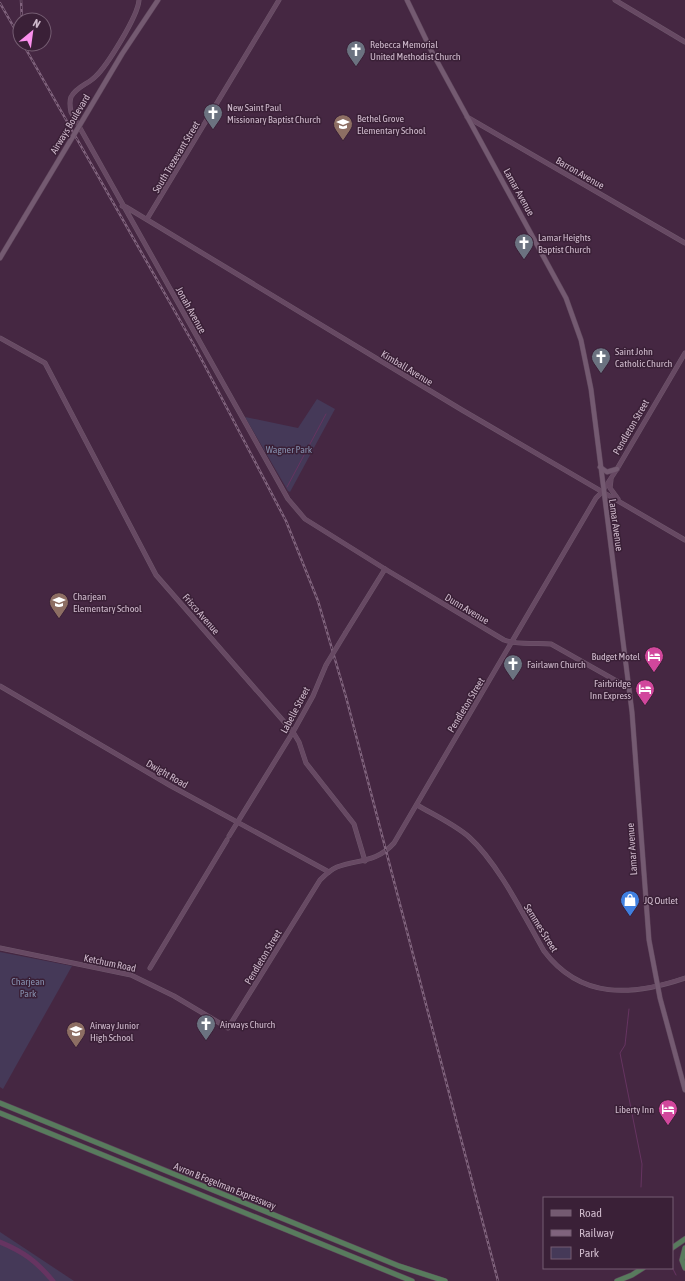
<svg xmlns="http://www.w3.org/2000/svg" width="685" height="1281" font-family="'Asap Condensed',sans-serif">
  <rect width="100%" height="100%" fill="#452742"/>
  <g fill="#453958">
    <path d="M317,399L335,409L290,492L288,491L245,417L298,428Z"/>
    <path d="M0,952L72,966L3,1089L0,1087Z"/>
    <path d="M0,1232L74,1281H0Z"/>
  </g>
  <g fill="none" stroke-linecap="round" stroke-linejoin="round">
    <g stroke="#663461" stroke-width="1">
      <path d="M287,487L326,414"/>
      <path d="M629,1009L625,1045L620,1053L642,1164L641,1187"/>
      <path d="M672,1267L676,1275"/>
    </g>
    <path stroke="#663461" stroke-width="5" d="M0,1242C24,1252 36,1261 53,1281"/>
    <defs>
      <g id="secondary">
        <path d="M139,0C138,16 107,66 95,77C88,84 76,87 71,97C69,102 70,107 71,112L288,499L305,519L385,569L504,640C519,646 536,642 551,644L629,688"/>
        <path d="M615,0L685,42"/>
        <path d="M467,117L685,243"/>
        <path d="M122,206L126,207L462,410L685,540"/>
        <path d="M147,219L279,0"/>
        <path d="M0,338L45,363L156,575L293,732L299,742L306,763L354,824L365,861"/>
        <path d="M611,480L610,488L618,499"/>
        <path d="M346,632L385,569"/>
        <path d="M0,686L171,786L329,872"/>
        <path d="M417,805C434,815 454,824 469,837C498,863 524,916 544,951C581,1000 632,996 685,978"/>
        <path d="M229,836L293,732L313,696L326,665"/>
        <path d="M0,948L131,975L174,996L228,1028L320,880C325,875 330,870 337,867C359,859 376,863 394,843L596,498L602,492L617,469L685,353"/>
        <path d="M150,968L227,840"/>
      </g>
      <g id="primary">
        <path d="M407,0L432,52L566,298L581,340L591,389L632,712L649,940L660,998L685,1090"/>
        <path d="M81,123L122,54L158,0"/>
        <path d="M0,258L24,218"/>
        <path d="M600,467L607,472L617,469"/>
      </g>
      <g id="highway">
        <path d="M0,1103L399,1266L445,1281"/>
        <path d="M0,1113L412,1281"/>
        <path d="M672,1248L685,1239"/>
        <path d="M685,1248L682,1260L685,1268"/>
        <path d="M617,1281L632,1275L643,1268"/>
      </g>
    </defs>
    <use href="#secondary" stroke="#6f576c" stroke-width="5"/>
    <use href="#primary" stroke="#5e455b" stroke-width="5.5"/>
    <use href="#highway" stroke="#5c4359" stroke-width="6"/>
    <use href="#secondary" stroke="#674963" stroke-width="4"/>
    <use href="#primary" stroke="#745a71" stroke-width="4.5"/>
    <use href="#highway" stroke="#587b5d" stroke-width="5"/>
    <defs>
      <g id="rail">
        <path d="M21,0L22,20"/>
        <path d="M0,3L20,38"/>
        <path d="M23,44L194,345L286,521L318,601L346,697L498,1281"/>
      </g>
    </defs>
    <use href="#rail" stroke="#80637d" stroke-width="2.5"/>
    <use href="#rail" stroke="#3a2037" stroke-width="1" stroke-dasharray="3" stroke-linecap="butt"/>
    <defs>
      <path id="secondary-bridge" d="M326,665L346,632"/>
      <path id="primary-bridge" d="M24,218L81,123"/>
    </defs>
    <use href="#secondary-bridge" stroke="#6f576c" stroke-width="5" stroke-linecap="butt"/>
    <use href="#primary-bridge" stroke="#5e455b" stroke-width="5.5" stroke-linecap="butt"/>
    <use href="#secondary-bridge" stroke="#674963" stroke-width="4"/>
    <use href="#primary-bridge" stroke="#745a71" stroke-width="4.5"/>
  </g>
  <defs>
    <symbol id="church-pin" viewBox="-11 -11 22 30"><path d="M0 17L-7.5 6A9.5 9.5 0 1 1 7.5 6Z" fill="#6b7280" stroke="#3a2037"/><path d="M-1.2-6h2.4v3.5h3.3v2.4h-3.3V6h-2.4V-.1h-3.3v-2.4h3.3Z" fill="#fff"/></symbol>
    <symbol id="school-pin" viewBox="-11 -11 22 30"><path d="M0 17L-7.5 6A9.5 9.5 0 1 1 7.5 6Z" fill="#8d6e63" stroke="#3a2037"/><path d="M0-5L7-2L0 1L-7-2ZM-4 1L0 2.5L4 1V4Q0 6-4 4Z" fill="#fff"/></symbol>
    <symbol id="hotel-pin" viewBox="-11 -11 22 30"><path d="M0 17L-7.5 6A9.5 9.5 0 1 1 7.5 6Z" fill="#d1479c" stroke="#3a2037"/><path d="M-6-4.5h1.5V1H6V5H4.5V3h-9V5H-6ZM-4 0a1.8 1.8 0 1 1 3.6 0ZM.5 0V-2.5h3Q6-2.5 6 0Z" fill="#fff"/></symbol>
    <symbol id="shop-pin" viewBox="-11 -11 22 30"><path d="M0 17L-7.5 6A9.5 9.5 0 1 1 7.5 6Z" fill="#3f7fe0" stroke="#3a2037"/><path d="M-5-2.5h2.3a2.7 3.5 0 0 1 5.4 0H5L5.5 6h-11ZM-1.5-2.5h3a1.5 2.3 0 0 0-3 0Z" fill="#fff"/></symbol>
  </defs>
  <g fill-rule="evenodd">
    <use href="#church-pin" x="345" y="39" width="22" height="30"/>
    <use href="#church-pin" x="202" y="102" width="22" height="30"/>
    <use href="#school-pin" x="332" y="113" width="22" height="30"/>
    <use href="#church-pin" x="513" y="232" width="22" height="30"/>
    <use href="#church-pin" x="590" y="346" width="22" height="30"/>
    <use href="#school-pin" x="48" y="591" width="22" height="30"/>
    <use href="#hotel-pin" x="643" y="645" width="22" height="30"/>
    <use href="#church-pin" x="502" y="653" width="22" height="30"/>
    <use href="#hotel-pin" x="634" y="678" width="22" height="30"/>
    <use href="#shop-pin" x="619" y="889" width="22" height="30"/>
    <use href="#church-pin" x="195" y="1013" width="22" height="30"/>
    <use href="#school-pin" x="65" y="1020" width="22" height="30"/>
    <use href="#hotel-pin" x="657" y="1098" width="22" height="30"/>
  </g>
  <g text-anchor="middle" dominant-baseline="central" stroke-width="3" stroke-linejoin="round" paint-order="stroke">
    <g font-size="10" fill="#ceb9cb" stroke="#3a2037" text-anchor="start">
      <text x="370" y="44">Rebecca Memorial<tspan x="370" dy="12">United Methodist Church</tspan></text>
      <text x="227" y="107">New Saint Paul<tspan x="227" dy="12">Missionary Baptist Church</tspan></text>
      <text x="357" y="118">Bethel Grove<tspan x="357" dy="12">Elementary School</tspan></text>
      <text x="538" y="237">Lamar Heights<tspan x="538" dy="12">Baptist Church</tspan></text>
      <text x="615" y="351">Saint John<tspan x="615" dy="12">Catholic Church</tspan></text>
      <text x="73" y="596">Charjean<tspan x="73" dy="12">Elementary School</tspan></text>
      <text x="640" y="656" text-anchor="end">Budget Motel</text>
      <text x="527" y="664">Fairlawn Church</text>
      <text x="631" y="683" text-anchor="end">Fairbridge<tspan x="631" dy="12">Inn Express</tspan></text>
      <text x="644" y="900">JQ Outlet</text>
      <text x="220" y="1024">Airways Church</text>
      <text x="90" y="1025">Airway Junior<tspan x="90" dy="12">High School</tspan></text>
      <text x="654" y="1109" text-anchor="end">Liberty Inn</text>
    </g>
    <g font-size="10" fill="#ceb9cb" stroke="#3a2037">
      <text transform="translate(70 124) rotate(-59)">Airways Boulevard</text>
      <text transform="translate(176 157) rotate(-59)">South Trezevant Street</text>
      <text transform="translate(580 173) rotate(30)">Barron Avenue</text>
      <text transform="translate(519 192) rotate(61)">Lamar Avenue</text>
      <text transform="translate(191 310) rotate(61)">Jonah Avenue</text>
      <text transform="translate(407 368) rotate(31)">Kimball Avenue</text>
      <text transform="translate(631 427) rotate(-60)">Pendleton Street</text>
      <text transform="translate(616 525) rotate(82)">Lamar Avenue</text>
      <text transform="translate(467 609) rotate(31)">Dunn Avenue</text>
      <text transform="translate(201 614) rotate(49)">Frisco Avenue</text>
      <text transform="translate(466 705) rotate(-59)">Pendleton Street</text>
      <text transform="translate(295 710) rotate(-62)">Labelle Street</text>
      <text transform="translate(167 774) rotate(30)">Dwight Road</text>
      <text transform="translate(632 849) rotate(-94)">Lamar Avenue</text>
      <text transform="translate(541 928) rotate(58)">Semmes Street</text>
      <text transform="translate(263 957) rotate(-59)">Pendleton Street</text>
      <text transform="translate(110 963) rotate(12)">Ketchum Road</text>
      <text transform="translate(225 1186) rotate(22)">Avron B Fogelman Expressway</text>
    </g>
    <g font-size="10" fill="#858fad" stroke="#3a2037">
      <text x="289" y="449">Wagner Park</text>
      <text x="28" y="981">Charjean<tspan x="28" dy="12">Park</tspan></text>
    </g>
  </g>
  <rect x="543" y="1197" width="130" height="72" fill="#3a2037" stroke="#755d72"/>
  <rect x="551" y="1210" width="20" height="6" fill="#745a71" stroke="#755d72"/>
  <text x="579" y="1217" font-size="12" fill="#ceb9cb">Road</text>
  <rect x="551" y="1230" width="20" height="6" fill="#80637d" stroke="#755d72"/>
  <text x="579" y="1237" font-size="12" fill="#ceb9cb">Railway</text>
  <rect x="551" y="1247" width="20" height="12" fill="#453958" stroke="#755d72"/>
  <text x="579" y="1257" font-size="12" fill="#ceb9cb">Park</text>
  <g transform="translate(32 32) rotate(29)"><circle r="19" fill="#3a2037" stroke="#755d72"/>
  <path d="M0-3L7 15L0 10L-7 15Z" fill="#fb90ed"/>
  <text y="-6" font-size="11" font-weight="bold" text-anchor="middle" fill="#ceb9cb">N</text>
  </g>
</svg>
